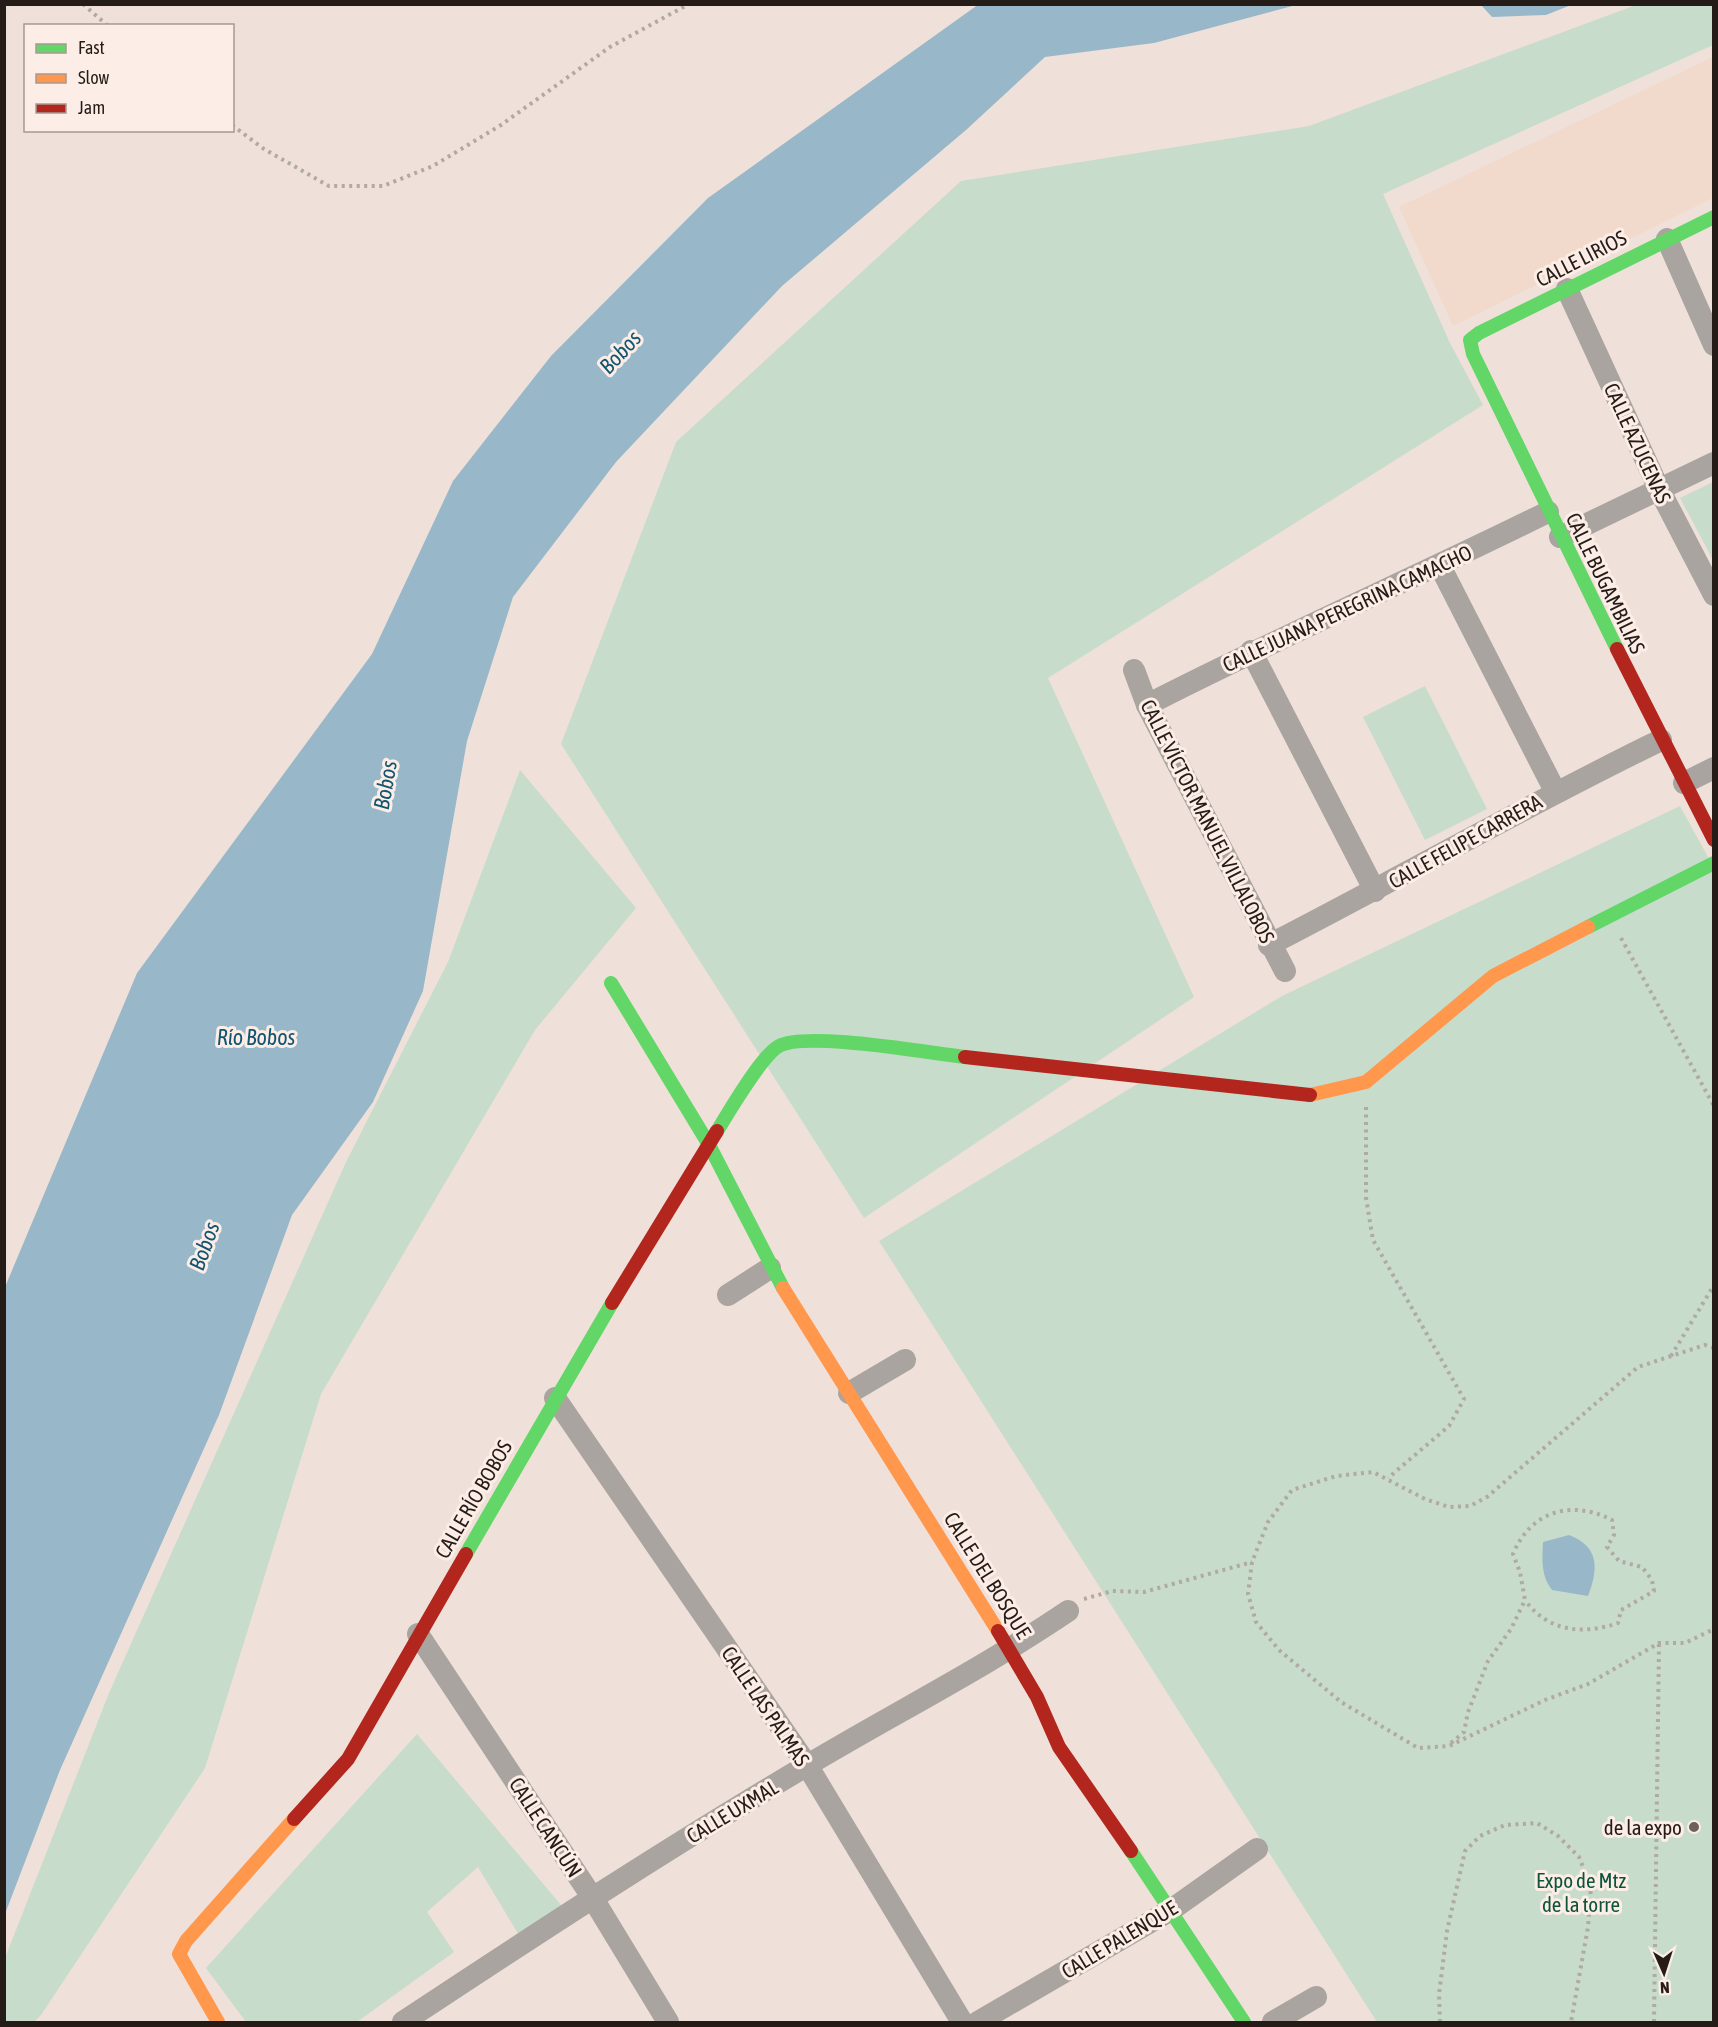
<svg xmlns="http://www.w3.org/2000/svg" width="1718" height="2027" font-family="'Asap Condensed',sans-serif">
  <rect width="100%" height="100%" fill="#efe1d9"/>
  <path fill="#f1d9cc" d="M1713,57V198L1453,326L1399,207Z"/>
  <g fill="#c7dccb">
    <path d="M1636,5H1713V45L1383,194L1450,343L1483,405L1048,678L1194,997L864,1218L561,744L676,442L961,181L1309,126Z"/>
    <path d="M1713,482V560L1680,498Z"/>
    <path d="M1425,686L1487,809L1425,840L1363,717Z"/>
    <path d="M520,770L636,908L535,1030L321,1394L205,1768L41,2015L34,2022H5V1958L109,1693L346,1162L448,962Z"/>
    <path d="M1680,806L1714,868L1713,2022H1377L879,1241L1282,996Z"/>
    <path d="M417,1734L561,1905L520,1937L478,1867L427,1912L454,1952L357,2022H246L206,1968Z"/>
  </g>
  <g fill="#98b8c9">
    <path d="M979,4L1296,5L1154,43L1045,57L966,130L782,286L616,462L513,597L467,741L423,991L373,1102L292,1215L219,1415L60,1770L5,1914V1287L137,973L372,654L453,481L551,356L708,198Z"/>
    <path d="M1481,5H1571L1546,15L1492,17Z"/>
    <path d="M1569,1535C1599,1546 1599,1569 1588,1596L1552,1590C1541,1576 1542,1560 1543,1542Z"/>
  </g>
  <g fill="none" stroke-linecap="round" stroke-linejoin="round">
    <g stroke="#b1a9a3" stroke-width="4" stroke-dasharray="3 4.5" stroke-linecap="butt">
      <path d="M83,4L108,26"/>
      <path d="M232,125L264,149L329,186H383L433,166L501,125L610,47L689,4"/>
      <path d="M1621,938L1714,1106"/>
      <path d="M1366,1107V1198L1373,1240L1464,1399L1449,1426L1388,1478"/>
      <path d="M1714,1348L1705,1345L1638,1367L1487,1497L1470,1506L1449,1507L1425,1499L1373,1472L1336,1476L1292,1490L1268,1522L1252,1562L1248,1594L1256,1622L1279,1650L1341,1702L1418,1748L1449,1746L1545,1700L1588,1684L1659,1643H1685L1714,1629"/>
      <path d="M1671,1356L1714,1285"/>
      <path d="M1084,1599L1112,1591L1144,1592L1252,1562"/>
      <path d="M1451,1743L1464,1732L1468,1712L1488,1661L1511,1629L1525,1600L1520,1572L1513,1554C1531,1511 1571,1499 1612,1520L1614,1535L1607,1547L1619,1561L1642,1567L1652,1580L1654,1591L1621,1610L1618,1623C1583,1635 1548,1632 1525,1600"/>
      <path d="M1440,2022L1439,1994L1447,1931L1465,1851L1480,1836L1505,1825L1537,1823L1558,1836L1579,1857L1591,1887L1588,1927L1571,2022"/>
      <path d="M1654,2022L1659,1643"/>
    </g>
    <g stroke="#a9a49f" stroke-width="22">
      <path d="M1667,239L1714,345"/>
      <path d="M1567,289L1659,489L1714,595"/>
      <path d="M1560,537L1714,463"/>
      <path d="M1440,566L1555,791"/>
      <path d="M1251,651L1375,891"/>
      <path d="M1134,670L1147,705L1285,971"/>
      <path d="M1147,705C1279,637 1415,578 1548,512"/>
      <path d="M1684,783L1714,768"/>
      <path d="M1269,945C1401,877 1529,804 1661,740"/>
      <path d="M728,1295L770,1268"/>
      <path d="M849,1393L905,1360"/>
      <path d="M555,1398L807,1765L962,2022"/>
      <path d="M418,1634L592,1897L668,2022"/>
      <path d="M403,2022C536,1934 669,1847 806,1766C893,1714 984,1668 1068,1611"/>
      <path d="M978,2022L1171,1910L1257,1849"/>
      <path d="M1273,2022L1316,1997"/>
    </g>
    <g stroke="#63d668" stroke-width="14">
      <path d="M1617,649L1473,354L1470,340L1479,333L1714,217"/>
      <path d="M1588,927L1714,863"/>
      <path d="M611,983L708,1143L783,1288"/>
      <path d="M717,1131C729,1112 761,1056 779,1046C806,1031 929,1053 965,1057"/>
      <path d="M466,1554L612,1303"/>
      <path d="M1131,1851L1244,2022"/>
    </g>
    <g stroke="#ff974d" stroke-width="14">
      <path d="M1310,1095L1366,1082L1493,976L1588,927"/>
      <path d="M783,1288L998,1631"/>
      <path d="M218,2022L179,1954L186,1941L294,1819"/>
    </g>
    <g stroke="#b3261e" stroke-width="14">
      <path d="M1617,649L1714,840"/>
      <path d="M965,1057L1310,1095"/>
      <path d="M612,1303L717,1131"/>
      <path d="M998,1631L1037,1697L1059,1747L1131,1851"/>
      <path d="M294,1819L348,1759L466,1554"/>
    </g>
  </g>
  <circle fill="#6c615c" stroke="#fcede6" stroke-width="2" cx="1694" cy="1827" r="6"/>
  <g text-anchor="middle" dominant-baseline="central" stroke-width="6" stroke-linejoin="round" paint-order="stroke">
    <g font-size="21" fill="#251c18" stroke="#fcede6">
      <text transform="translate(1581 258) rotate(-27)">CALLE LIRIOS</text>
      <text transform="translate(1638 443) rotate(65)">CALLE AZUCENAS</text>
      <text transform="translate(1606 583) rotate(64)">CALLE BUGAMBILIAS</text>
      <text transform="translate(1347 608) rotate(-25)">CALLE JUANA PEREGRINA CAMACHO</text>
      <text transform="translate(1208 821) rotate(63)">CALLE VÍCTOR MANUEL VILLALOBOS</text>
      <text transform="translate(1465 841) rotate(-29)">CALLE FELIPE CARRERA</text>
      <text transform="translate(473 1499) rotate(-60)">CALLE RÍO BOBOS</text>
      <text transform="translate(988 1575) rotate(58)">CALLE DEL BOSQUE</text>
      <text transform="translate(766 1706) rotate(56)">CALLE LAS PALMAS</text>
      <text transform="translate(732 1811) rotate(-31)">CALLE UXMAL</text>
      <text transform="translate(546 1827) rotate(57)">CALLE CANCÚN</text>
      <text transform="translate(1119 1939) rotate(-31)">CALLE PALENQUE</text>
    </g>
    <g font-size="21" fill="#251c18" stroke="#fcede6" text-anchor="end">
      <text x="1682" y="1827">de la expo</text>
    </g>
    <g font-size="21" fill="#0d543b" stroke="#fcede6">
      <text x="1581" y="1880">Expo de Mtz<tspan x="1581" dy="24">de la torre</tspan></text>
    </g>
    <g font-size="22" font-style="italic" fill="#125572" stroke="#fcede6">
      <text transform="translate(620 352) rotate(-47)">Bobos</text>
      <text transform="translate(385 785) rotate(-80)">Bobos</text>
      <text x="256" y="1037">Río Bobos</text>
      <text transform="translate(204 1246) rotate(-70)">Bobos</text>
    </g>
  </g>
  <rect width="1718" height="2027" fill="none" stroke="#251c18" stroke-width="12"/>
  <rect x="24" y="24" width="210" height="108" fill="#fcede6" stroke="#a69994" stroke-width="1.5"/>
  <rect x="36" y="44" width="30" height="9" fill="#63d668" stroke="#a69994" stroke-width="1.5"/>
  <text x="78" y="54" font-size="18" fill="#251c18">Fast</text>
  <rect x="36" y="74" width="30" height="9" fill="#ff974d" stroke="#a69994" stroke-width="1.5"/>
  <text x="78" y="84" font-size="18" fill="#251c18">Slow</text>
  <rect x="36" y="104" width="30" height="9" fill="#b3261e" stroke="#a69994" stroke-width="1.5"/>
  <text x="78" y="114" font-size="18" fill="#251c18">Jam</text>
  <g transform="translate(1664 1973) rotate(177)" stroke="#fcede6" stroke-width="4.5" paint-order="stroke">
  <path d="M0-4.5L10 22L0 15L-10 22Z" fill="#251c18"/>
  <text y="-9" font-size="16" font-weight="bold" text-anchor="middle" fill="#251c18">N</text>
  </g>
</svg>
